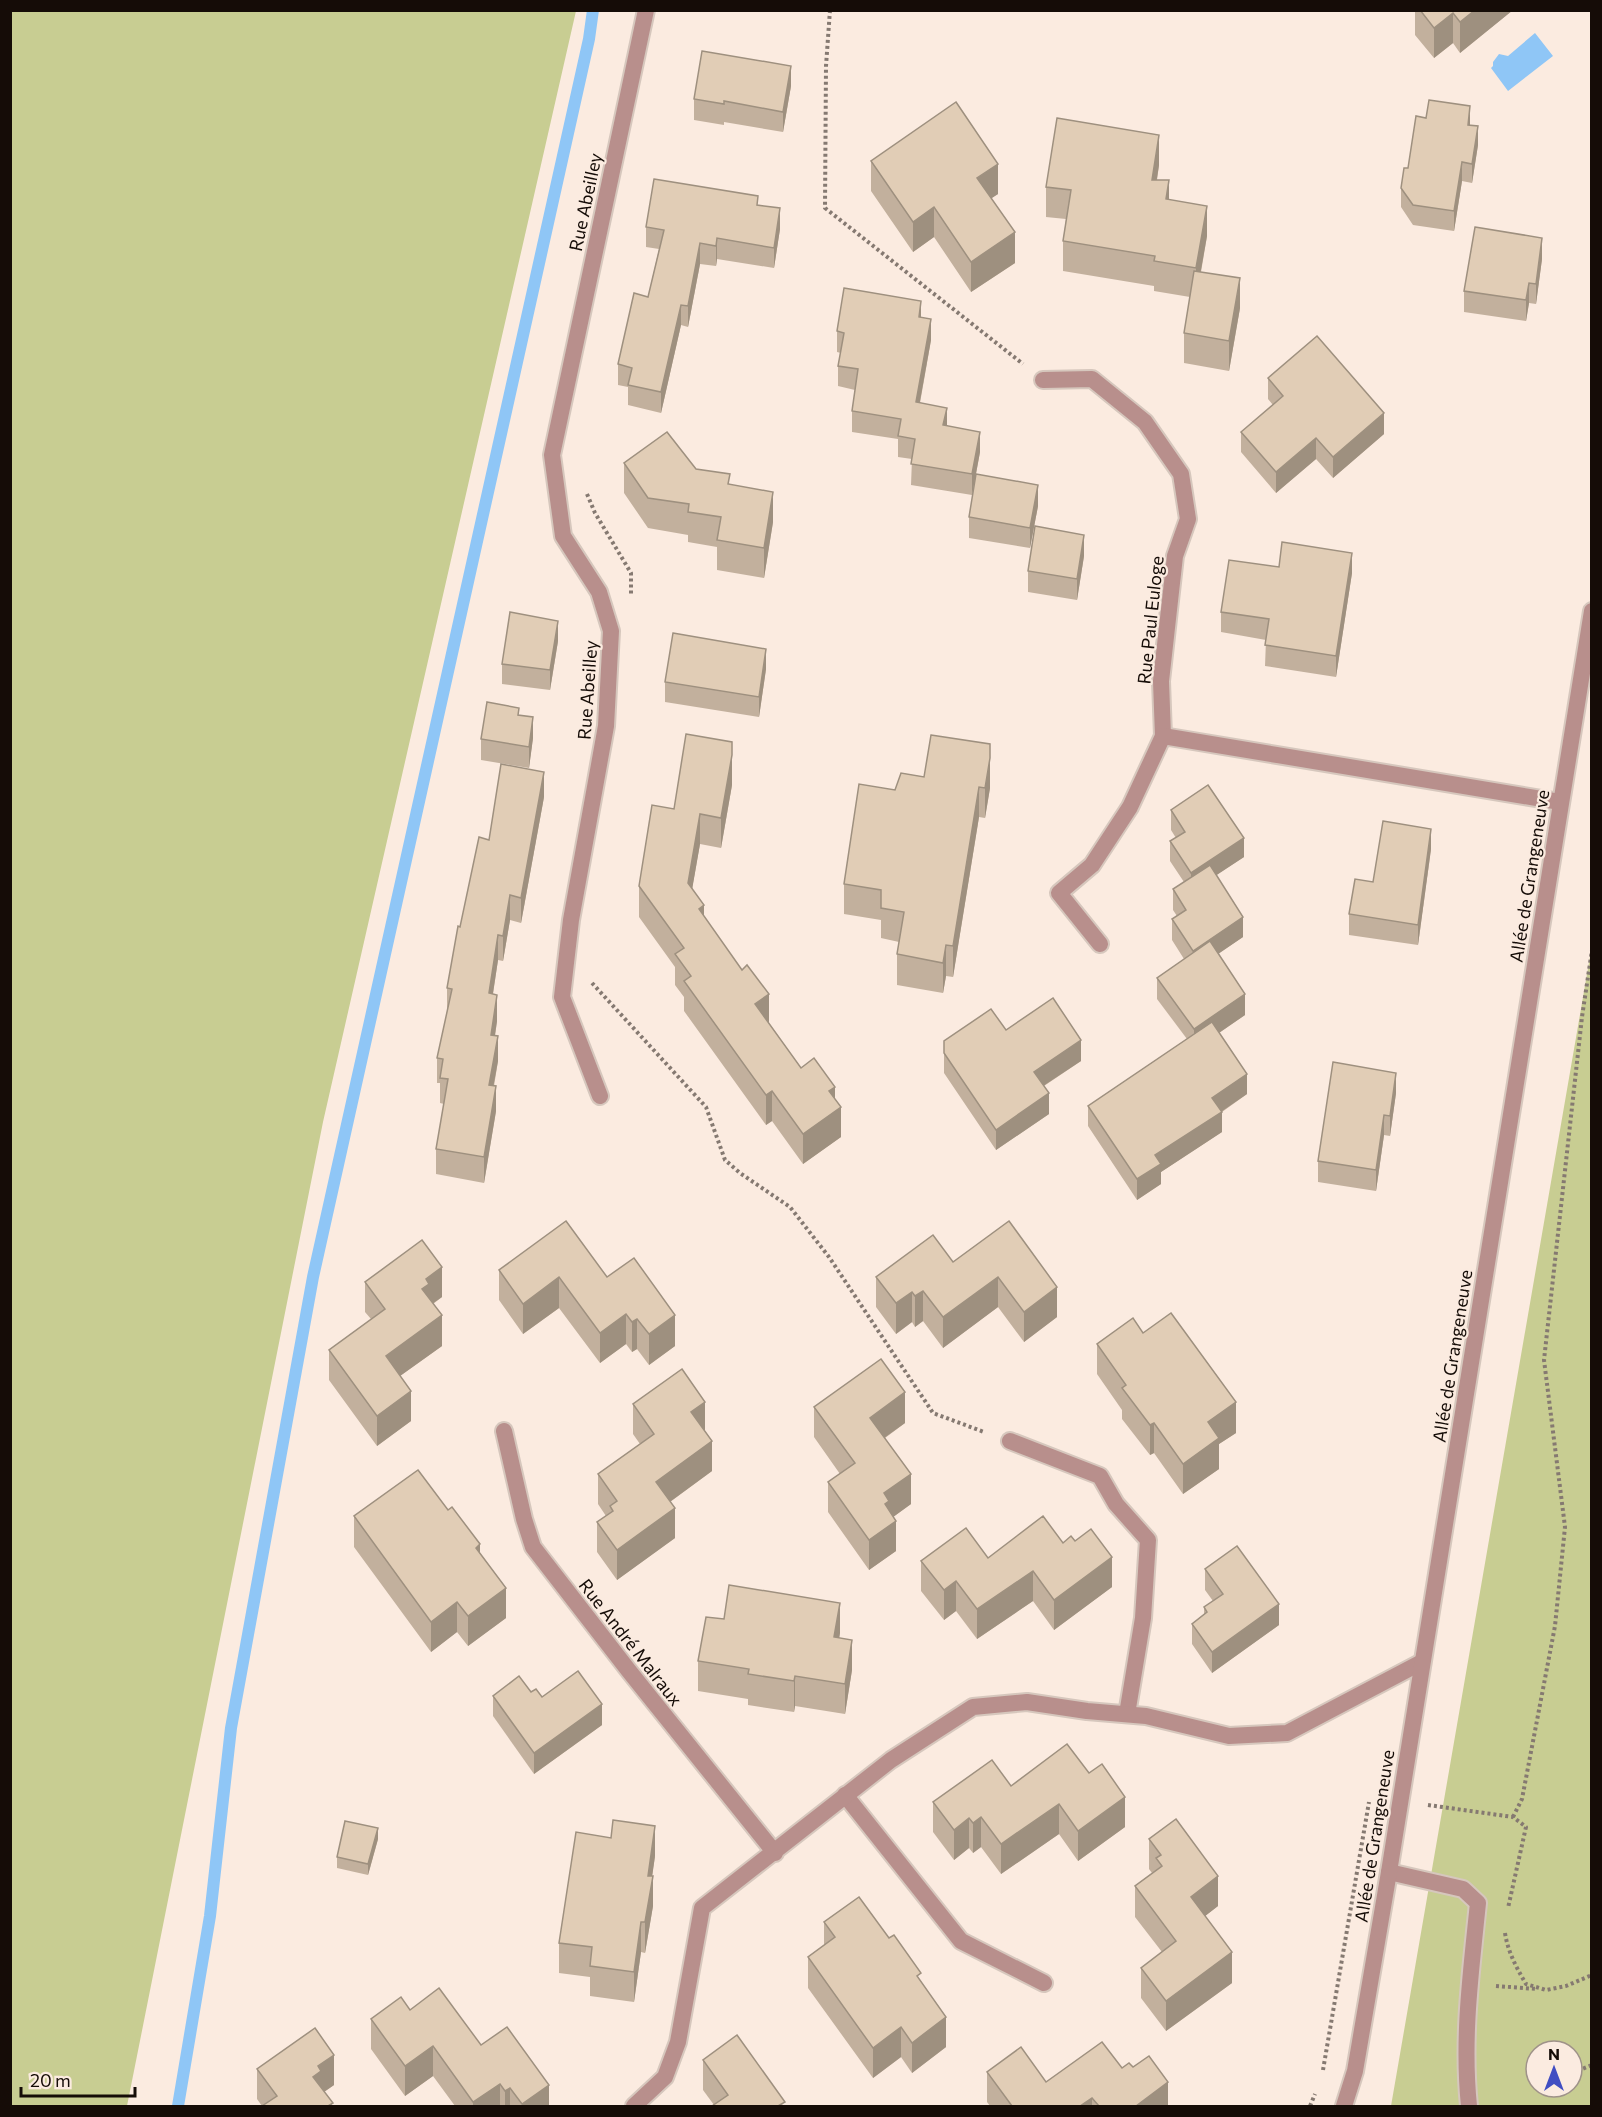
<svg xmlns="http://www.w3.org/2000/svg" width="1602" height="2117" font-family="Commissioner,sans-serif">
  <rect width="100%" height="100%" fill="#fbebe0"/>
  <g fill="#c8cd92" fill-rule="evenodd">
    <path d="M11,10L576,11L323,1122L127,2106H11Z"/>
    <path d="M1591,951V2106H1391ZM1536,2051H1572V2087H1536Z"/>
  </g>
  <path fill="#8fc6f6" d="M1535,33L1553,56L1508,91L1491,68L1493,66V62L1499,54L1508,56Z"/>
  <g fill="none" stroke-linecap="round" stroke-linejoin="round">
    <path stroke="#8fc6f6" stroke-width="12" d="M178,2106L210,1916L231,1728L313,1277L589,39L593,10"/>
    <defs>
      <g id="minor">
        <path d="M1043,380L1092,379L1145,422L1181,474L1188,519L1175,556L1161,681L1163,736"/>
        <path d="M1100,944L1059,893L1092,865L1130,807L1163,736L1560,802"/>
        <path d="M600,1096L562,997L571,920L606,726L611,631L599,592L563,536L552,455L646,10"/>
        <path d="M504,1431L524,1519L533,1547L629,1671L775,1853"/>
        <path d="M1010,1441L1100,1476L1116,1504L1148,1540L1143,1618L1127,1714"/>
        <path d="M845,1795L961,1941L1044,1983"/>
        <path d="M1389,1872L1463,1889L1478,1903C1471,1971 1462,2038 1469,2106"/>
        <path d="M634,2106L665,2077L678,2042L702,1908L891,1760L973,1707L1027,1702L1087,1711L1146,1716L1229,1736L1287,1733L1422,1662"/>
        <path d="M1344,2106L1355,2071L1389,1872L1592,611"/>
      </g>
    </defs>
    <use href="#minor" stroke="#d6c7bd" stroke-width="20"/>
    <g stroke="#857971" stroke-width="4" stroke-dasharray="3 3" stroke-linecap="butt">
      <path d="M830,10L826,66L825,208L1023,364"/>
      <path d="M587,494L595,513L631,573V595"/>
      <path d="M592,983L706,1107L725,1160L740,1173L790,1207L829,1257L933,1413L984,1432"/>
      <path d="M1428,1805L1513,1817L1526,1827L1508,1908"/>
      <path d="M1513,1817L1522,1799L1555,1626L1565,1527L1544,1360L1582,1017L1592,950"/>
      <path d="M1505,1933C1508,1952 1516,1967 1526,1984L1546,1990L1566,1986L1592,1975"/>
      <path d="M1496,1986L1537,1989"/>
      <path d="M1323,2070L1369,1802"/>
      <path d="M1572,2073L1592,2065"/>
      <path d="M1310,2106L1315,2094"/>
    </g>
    <use href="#minor" stroke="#b88f8c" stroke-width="16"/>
  </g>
  <g fill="#c2b09d">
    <path d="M1415,10H1513L1460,53L1453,43L1434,58L1415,35Z"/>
    <path d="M791,86L783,132L724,122V125L694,120V99Z"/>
    <path d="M1470,125L1478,145L1472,183L1462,181L1454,231L1413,225L1401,207V188L1408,168Z"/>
    <path d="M871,161L998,194L991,198L1015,263L971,292L934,237L913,252L871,191Z"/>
    <path d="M1159,165L1157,180L1169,199L1207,236L1201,272L1240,308L1229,371L1184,363V333L1190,297L1154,291V286L1063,271V241L1066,219L1046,217V187Z"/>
    <path d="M758,205L780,229L774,268L717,259L716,266L700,264L688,327L681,325L661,413L628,405V387L618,385V364L648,297L659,249L646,247V227Z"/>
    <path d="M1542,259L1536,304L1529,303L1526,321L1464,312V291Z"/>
    <path d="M921,318L931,340L920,403L980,452L976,474L1038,506L1030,548L969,538V517L975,482L972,495L911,485L912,459L898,457V439L852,432V411L855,390L838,386V366L841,353L837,352V331Z"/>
    <path d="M1268,378L1384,434L1333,478L1316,459L1276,493L1241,452V432L1273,405L1268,399Z"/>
    <path d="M624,463L696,469L730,484L773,522L764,578L717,570V547L688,542V535L648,528L624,493Z"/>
    <path d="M1084,556L1077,600L1028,592V571Z"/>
    <path d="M1279,567L1352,573L1336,677L1265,666L1266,640L1221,632V612Z"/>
    <path d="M558,641L550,690L502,684V664Z"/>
    <path d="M766,669L759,717L665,702V682Z"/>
    <path d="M519,715L533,738L529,768L481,760V739Z"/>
    <path d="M901,773L990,788L985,818L979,817L953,977L946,976L943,993L897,985V954L899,942L881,938V920L844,914V884L895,790Z"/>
    <path d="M732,785L721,848L700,844L692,889L704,917L769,1023L801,1068L835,1099L841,1137L803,1164L772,1121L766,1125L684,1011V997L675,985V967L639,917V886L674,809Z"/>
    <path d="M544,797L521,923L510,920L503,961L498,960L493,994L497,1021L495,1036L498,1061L494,1086L496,1111L484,1183L436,1174V1149L444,1104L440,1103V1083H437V1058L447,1012V988L460,927L489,840Z"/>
    <path d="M1171,810L1244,857L1216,875L1243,937L1218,954L1245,1015L1219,1033L1247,1094L1222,1112V1132L1161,1172V1184L1137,1200L1088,1126V1106L1187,1039L1157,999V978L1184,959L1172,940V919L1177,916L1173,910V889L1184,882L1170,861V841L1176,838L1171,830Z"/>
    <path d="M1431,849L1418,945L1349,935V914L1373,882Z"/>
    <path d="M1006,1030L1081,1061L1044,1086L1049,1114L996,1150L944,1073V1041Z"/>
    <path d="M1396,1093L1390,1136L1384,1135L1376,1191L1318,1182V1161Z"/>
    <path d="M1009,1221L1057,1317L1024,1342L998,1307L943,1348L923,1321L915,1327L912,1322L896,1334L876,1307V1277L953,1262Z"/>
    <path d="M499,1270L607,1277L675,1346L649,1365L637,1349L632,1352L626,1344L600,1363L559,1308L523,1334L499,1300Z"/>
    <path d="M365,1282L442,1297L433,1304L442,1346L400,1376L411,1421L377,1446L329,1380V1350L371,1319L365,1312Z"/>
    <path d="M1143,1333L1236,1433L1219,1444V1469L1183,1494L1154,1453L1150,1455L1122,1419V1410L1097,1374V1344Z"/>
    <path d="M633,1404L705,1431L712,1471L670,1502L675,1538L617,1580L597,1552V1522L606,1516L598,1504V1474L640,1444L633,1434Z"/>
    <path d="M814,1407L905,1423L885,1438L911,1504L893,1517L896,1551L869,1570L828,1512V1482L840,1474L814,1437Z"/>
    <path d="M354,1516L480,1553L506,1618L468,1646L457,1632L431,1652L354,1547Z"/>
    <path d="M1063,1543L1112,1587L1054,1630L1033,1601L977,1639L956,1611L944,1620L921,1591V1561L988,1558Z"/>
    <path d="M1205,1569L1279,1625L1212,1673L1192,1644V1624L1204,1614V1607L1213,1601L1205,1590Z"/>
    <path d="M840,1633L839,1638L852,1670L845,1714L795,1706L794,1712L748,1705V1699L698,1691V1661Z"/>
    <path d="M493,1696L542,1697L602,1725L534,1774L493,1716Z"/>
    <path d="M1011,1786L1125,1827L1078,1861L1059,1834L1001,1874L981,1847L973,1853L969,1848L954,1860L933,1832V1802Z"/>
    <path d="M378,1839L368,1875L337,1868V1857Z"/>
    <path d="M1149,1839L1218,1906L1205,1916L1232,1983L1166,2031L1141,1998V1968L1162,1952L1135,1917V1886L1152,1873L1149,1869Z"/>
    <path d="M655,1856L652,1876L653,1906L645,1953L641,1952L634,2002L590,1996V1977L559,1973V1943Z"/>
    <path d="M824,1922L921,1981L946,2047L912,2073L901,2057L873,2078L808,1988V1957L824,1945Z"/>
    <path d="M371,2019L481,2045L549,2106H455L433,2076L405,2096L371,2049Z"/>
    <path d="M703,2060L785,2106L714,2105L703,2090Z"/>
    <path d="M1133,2067L1168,2106H990L987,2102V2072L1046,2082Z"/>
    <path d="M257,2069L334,2085L324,2092L333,2106H262L257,2099Z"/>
  </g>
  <g fill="#9e907f">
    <path d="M1475,10H1513L1460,53V22Z"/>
    <path d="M1453,13V43L1434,58V28Z"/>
    <path d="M791,66V86L783,132V112Z"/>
    <path d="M1470,106V125H1468Z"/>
    <path d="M1478,126V145L1472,183V164Z"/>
    <path d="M1159,135V165L1152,210V180Z"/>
    <path d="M1462,162V181L1454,231V211Z"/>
    <path d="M998,164V194L977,208V178Z"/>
    <path d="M1169,180V210L1166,199Z"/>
    <path d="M1207,206V236L1196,298V268Z"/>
    <path d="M934,207V237L913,252V222Z"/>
    <path d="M780,208V229L774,268V248Z"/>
    <path d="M1015,232V263L971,292V262Z"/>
    <path d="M717,238V259L716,266V246Z"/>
    <path d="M1542,238V259L1536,304V284Z"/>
    <path d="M700,243V264L688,327V306Z"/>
    <path d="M1240,278V308L1229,371V341Z"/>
    <path d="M1529,283V303L1526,321V300Z"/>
    <path d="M921,301V322L919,317Z"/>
    <path d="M681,305V325L661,413V392Z"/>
    <path d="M931,319V340L916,423V402Z"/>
    <path d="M947,408V428L943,425Z"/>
    <path d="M1384,413V434L1333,478V457Z"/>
    <path d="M980,432V452L972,495V474Z"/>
    <path d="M1316,438V459L1276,493V472Z"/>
    <path d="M1038,485V506L1030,548V528Z"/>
    <path d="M773,492V522L764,578V548Z"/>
    <path d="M1084,535V556L1077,600V579Z"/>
    <path d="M1352,553V573L1336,677V656Z"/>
    <path d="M558,621V641L550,690V670Z"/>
    <path d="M766,649V669L759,717V697Z"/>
    <path d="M533,717V738L529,768V747Z"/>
    <path d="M732,755V785L721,848V818Z"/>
    <path d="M990,758V788L985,818V788Z"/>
    <path d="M544,772V797L521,923V898Z"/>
    <path d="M979,787V817L953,977V946Z"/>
    <path d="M700,814V844L688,913V883Z"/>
    <path d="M1431,829V849L1418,945V925Z"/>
    <path d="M1244,838V857L1191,892V873Z"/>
    <path d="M510,895V920L503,961V936Z"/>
    <path d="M704,905V936L699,909Z"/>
    <path d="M1243,917V937L1193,971V951Z"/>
    <path d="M498,935V960L489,1019V993Z"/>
    <path d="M946,945V976L943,993V963Z"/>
    <path d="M769,994V1024L755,1004Z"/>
    <path d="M1245,994V1015L1194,1050V1029Z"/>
    <path d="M497,995V1021L491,1061V1035Z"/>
    <path d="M498,1036V1061L489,1110V1085Z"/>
    <path d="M1081,1040V1061L1034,1092V1072Z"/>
    <path d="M1396,1073V1093L1390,1136V1116Z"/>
    <path d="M1247,1074V1094L1212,1118V1098Z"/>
    <path d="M496,1086V1111L484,1183V1157Z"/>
    <path d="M835,1087V1111L841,1107V1137L803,1164V1134L829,1091Z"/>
    <path d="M772,1091V1121L766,1125V1095Z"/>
    <path d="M1049,1093V1114L996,1150V1130Z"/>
    <path d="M1222,1112V1132L1161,1172V1184L1137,1200V1179L1155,1155Z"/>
    <path d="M1384,1115V1135L1376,1191V1170Z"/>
    <path d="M442,1267V1297L429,1306L422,1289L426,1279Z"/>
    <path d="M559,1277V1308L523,1334V1304Z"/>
    <path d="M998,1277V1307L943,1348V1317Z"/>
    <path d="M1057,1287V1317L1024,1342V1312Z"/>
    <path d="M923,1291V1321L915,1327V1296Z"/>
    <path d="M912,1292V1322L896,1334V1303Z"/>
    <path d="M626,1314V1344L600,1363V1333Z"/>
    <path d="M442,1315V1346L386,1386V1356Z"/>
    <path d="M675,1315V1346L649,1365V1334Z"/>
    <path d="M637,1319V1349L632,1352V1322Z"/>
    <path d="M411,1391V1421L377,1446V1416Z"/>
    <path d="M905,1392V1423L870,1448V1418Z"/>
    <path d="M705,1402V1432L691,1412Z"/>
    <path d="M1236,1402V1433L1219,1444V1469L1183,1494V1464L1208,1422Z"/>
    <path d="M1154,1423V1453L1150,1455V1425Z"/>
    <path d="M712,1441V1471L656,1512V1482Z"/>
    <path d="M911,1474V1504L889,1520L896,1521V1551L869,1570V1540L884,1493Z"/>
    <path d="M675,1508V1538L617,1580V1550Z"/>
    <path d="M480,1544V1575L476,1548Z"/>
    <path d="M1112,1557V1587L1054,1630V1600Z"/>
    <path d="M1033,1571V1601L977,1639V1609Z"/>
    <path d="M956,1581V1611L944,1620V1590Z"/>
    <path d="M506,1588V1618L468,1646V1616Z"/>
    <path d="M457,1602V1632L431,1652V1622Z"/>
    <path d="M840,1603V1633L834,1667V1637Z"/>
    <path d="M1279,1604V1625L1212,1673V1652Z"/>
    <path d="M852,1640V1670L845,1714V1684Z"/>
    <path d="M795,1676V1706L794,1712V1681Z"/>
    <path d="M602,1704V1725L534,1774V1753Z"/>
    <path d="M1125,1797V1827L1078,1861V1831Z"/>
    <path d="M1059,1804V1834L1001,1874V1844Z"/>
    <path d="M981,1817V1847L973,1853V1823Z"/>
    <path d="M969,1818V1848L954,1860V1830Z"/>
    <path d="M655,1826V1856L648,1906V1876Z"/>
    <path d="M378,1828V1839L368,1875V1864Z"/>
    <path d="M653,1876V1906L645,1953V1922Z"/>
    <path d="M1218,1876V1906L1191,1927V1897Z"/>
    <path d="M641,1922V1952L634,2002V1972Z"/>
    <path d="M1232,1952V1983L1166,2031V2001Z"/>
    <path d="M946,2017V2047L912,2073V2043Z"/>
    <path d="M901,2027V2057L873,2078V2048Z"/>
    <path d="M433,2046V2076L405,2096V2066Z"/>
    <path d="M334,2055V2085L321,2094L313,2077L318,2066Z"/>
    <path d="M1168,2082V2106H1136Z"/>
    <path d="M500,2084V2106H473V2102Z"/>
    <path d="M549,2085V2106H522V2104Z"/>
    <path d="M510,2088V2106H505V2091Z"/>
    <path d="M1092,2098V2106H1080Z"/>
  </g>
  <g fill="#e1cdb6" stroke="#9e907f" stroke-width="1.5">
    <path d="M1420,10H1475L1460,22L1453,13L1434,28Z"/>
    <path d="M702,51L791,66L783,112L724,101V104L694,99Z"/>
    <path d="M1429,100L1470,106L1468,125L1478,126L1472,164L1462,162L1454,211L1413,205L1401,188L1404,168H1408L1416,116L1426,118Z"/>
    <path d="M956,102L998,164L977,178L1015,232L971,262L934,207L913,222L871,161Z"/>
    <path d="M1057,118L1159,135L1152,180H1169L1166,199L1207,206L1196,268L1154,261L1155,256L1063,241L1071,190L1046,187Z"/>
    <path d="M654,179L758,196L757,205L780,208L774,248L717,238L716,246L700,243L688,306L681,305L661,392L628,385L632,368L618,364L634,293L648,297L664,230L646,227Z"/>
    <path d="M1475,227L1542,238L1536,284L1529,283L1526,300L1464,291Z"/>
    <path d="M1194,271L1240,278L1229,341L1184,333Z"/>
    <path d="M844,288L921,301L919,317L931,319L916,402L947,408L943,425L980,432L972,474L911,464L915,439L898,436L901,419L852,411L858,369L838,366L844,333L837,331Z"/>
    <path d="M1317,336L1384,413L1333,457L1316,438L1276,472L1241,432L1283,396L1268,378Z"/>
    <path d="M667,432L696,469L730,474L728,484L773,492L764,548L717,540L721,517L688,512L689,504L648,498L624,463Z"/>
    <path d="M976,474L1038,485L1030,528L969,517Z"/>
    <path d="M1035,526L1084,535L1077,579L1028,571Z"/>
    <path d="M1282,542L1352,553L1336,656L1265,645L1269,619L1221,612L1229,560L1279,567Z"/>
    <path d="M510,612L558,621L550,670L502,664Z"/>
    <path d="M673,633L766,649L759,697L665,682Z"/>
    <path d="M487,702L519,708L518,715L533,717L529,747L481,739Z"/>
    <path d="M686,734L732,742V755L721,818L700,814L688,883L704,905L699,909L742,970L747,965L769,994L755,1004L801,1068L814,1058L835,1087L829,1091L841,1107L803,1134L772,1091L766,1095L684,981L691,976L675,954L684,948L639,886L652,805L674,809Z"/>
    <path d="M931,735L990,744V758L985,788L979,787L953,946L946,945L943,963L897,954L904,912L881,908V890L844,884L859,784L895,790L901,773L924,777Z"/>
    <path d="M501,764L544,772L521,898L510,895L503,936L498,935L489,993L497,995L491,1035L498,1036L489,1085L496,1086L484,1157L436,1149L448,1079L440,1078L443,1059L437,1058L452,989L447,988L458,926L460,927L479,837L489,840Z"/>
    <path d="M1208,785L1244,838L1191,873L1170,841L1185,832L1171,810Z"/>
    <path d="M1383,821L1431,829L1418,925L1349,914L1355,879L1373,882Z"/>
    <path d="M1210,865L1243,917L1193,951L1172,919L1186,910L1173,889Z"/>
    <path d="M1210,941L1245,994L1194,1029L1157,978Z"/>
    <path d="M1053,998L1081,1040L1034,1072L1049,1093L996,1130L944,1053V1041L991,1009L1006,1030Z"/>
    <path d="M1212,1022L1247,1074L1212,1098L1222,1112L1155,1155L1161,1164L1137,1179L1088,1106Z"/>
    <path d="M1333,1062L1396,1073L1390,1116L1384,1115L1376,1170L1318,1161Z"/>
    <path d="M566,1221L607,1277L634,1258L675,1315L649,1334L637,1319L632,1322L626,1314L600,1333L559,1277L523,1304L499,1270Z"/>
    <path d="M1009,1221L1057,1287L1024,1312L998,1277L943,1317L923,1291L915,1296L912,1292L896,1303L876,1277L933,1235L953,1262Z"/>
    <path d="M422,1240L442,1267L426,1279L429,1284L422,1289L442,1315L386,1356L411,1391L377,1416L329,1350L385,1309L365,1282Z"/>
    <path d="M1171,1313L1236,1402L1208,1422L1219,1438L1183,1464L1154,1423L1150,1425L1122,1388L1126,1385L1097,1344L1133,1318L1143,1333Z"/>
    <path d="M881,1359L905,1392L870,1418L911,1474L884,1493L889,1501L885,1504L896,1521L869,1540L828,1482L855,1463L814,1407Z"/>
    <path d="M682,1369L705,1402L691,1412L712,1441L656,1482L675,1508L617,1550L597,1522L613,1511L610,1506L617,1501L598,1474L654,1434L633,1404Z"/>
    <path d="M418,1470L448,1510L452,1507L480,1544L476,1548L506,1588L468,1616L457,1602L431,1622L354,1516Z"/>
    <path d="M1043,1516L1063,1543L1071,1536L1075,1541L1091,1529L1112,1557L1054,1600L1033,1571L977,1609L956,1581L944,1590L921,1561L966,1528L988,1558Z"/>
    <path d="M1237,1546L1279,1604L1212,1652L1192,1624L1207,1612L1204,1607L1223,1594L1205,1569Z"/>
    <path d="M729,1585L840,1603L834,1637L852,1640L845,1684L795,1676L794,1681L748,1674L749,1669L698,1661L706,1617L724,1619Z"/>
    <path d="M578,1671L602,1704L534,1753L493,1696L519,1676L531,1692L536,1689L542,1697Z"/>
    <path d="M1067,1744L1089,1773L1102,1764L1125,1797L1078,1831L1059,1804L1001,1844L981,1817L973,1823L969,1818L954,1830L933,1802L992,1760L1011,1786Z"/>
    <path d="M1176,1819L1218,1876L1191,1897L1232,1952L1166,2001L1141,1968L1176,1941L1135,1886L1162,1866L1156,1858L1161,1855L1149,1839Z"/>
    <path d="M613,1820L655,1826L648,1876H653L645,1922H641L634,1972L590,1966L592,1947L559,1943L576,1832L611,1838Z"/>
    <path d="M345,1821L378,1828L368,1864L337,1857Z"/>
    <path d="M859,1897L889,1938L894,1935L921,1973L917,1976L946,2017L912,2043L901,2027L873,2048L808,1957L835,1937L824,1922Z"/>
    <path d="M439,1988L481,2045L507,2027L549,2085L522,2104L510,2088L505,2091L500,2084L473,2102L433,2046L405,2066L371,2019L401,1997L410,2010Z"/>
    <path d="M315,2028L334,2055L318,2066L321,2071L313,2077L333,2103L328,2106H262L277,2096L257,2069Z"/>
    <path d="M737,2035L785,2102L778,2106H712L728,2095L703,2060Z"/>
    <path d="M1102,2042L1122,2068L1129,2063L1133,2067L1149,2056L1168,2082L1136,2106H1099L1092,2098L1080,2106H1012L987,2072L1021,2047L1046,2082Z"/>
  </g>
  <g text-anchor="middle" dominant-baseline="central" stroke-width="4.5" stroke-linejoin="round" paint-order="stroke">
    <g font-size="18" fill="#150c07" stroke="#fbebe0">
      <text transform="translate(585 202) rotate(-78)">Rue Abeilley</text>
      <text transform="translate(1150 620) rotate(-84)">Rue Paul Euloge</text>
      <text transform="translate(587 690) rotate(-86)">Rue Abeilley</text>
      <text transform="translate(1529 876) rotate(-81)">Allée de Grangeneuve</text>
      <text transform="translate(1452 1356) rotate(-81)">Allée de Grangeneuve</text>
      <text transform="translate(631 1642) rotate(52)">Rue André Malraux</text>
      <text transform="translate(1374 1836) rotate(-81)">Allée de Grangeneuve</text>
    </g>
  </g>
  <rect width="1602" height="2117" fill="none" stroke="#150c07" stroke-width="24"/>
  <g transform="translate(1554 2069)"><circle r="28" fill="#fbebe0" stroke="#9f9289" stroke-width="1.5"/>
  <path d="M0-4.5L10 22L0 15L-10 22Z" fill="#414ec2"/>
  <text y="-9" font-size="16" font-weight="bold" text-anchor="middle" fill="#150c07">N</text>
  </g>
  <path d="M21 2087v9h114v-9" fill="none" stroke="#150c07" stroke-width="3"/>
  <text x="30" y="2087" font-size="18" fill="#150c07" stroke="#fbebe0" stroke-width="4.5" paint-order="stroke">20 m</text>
</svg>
